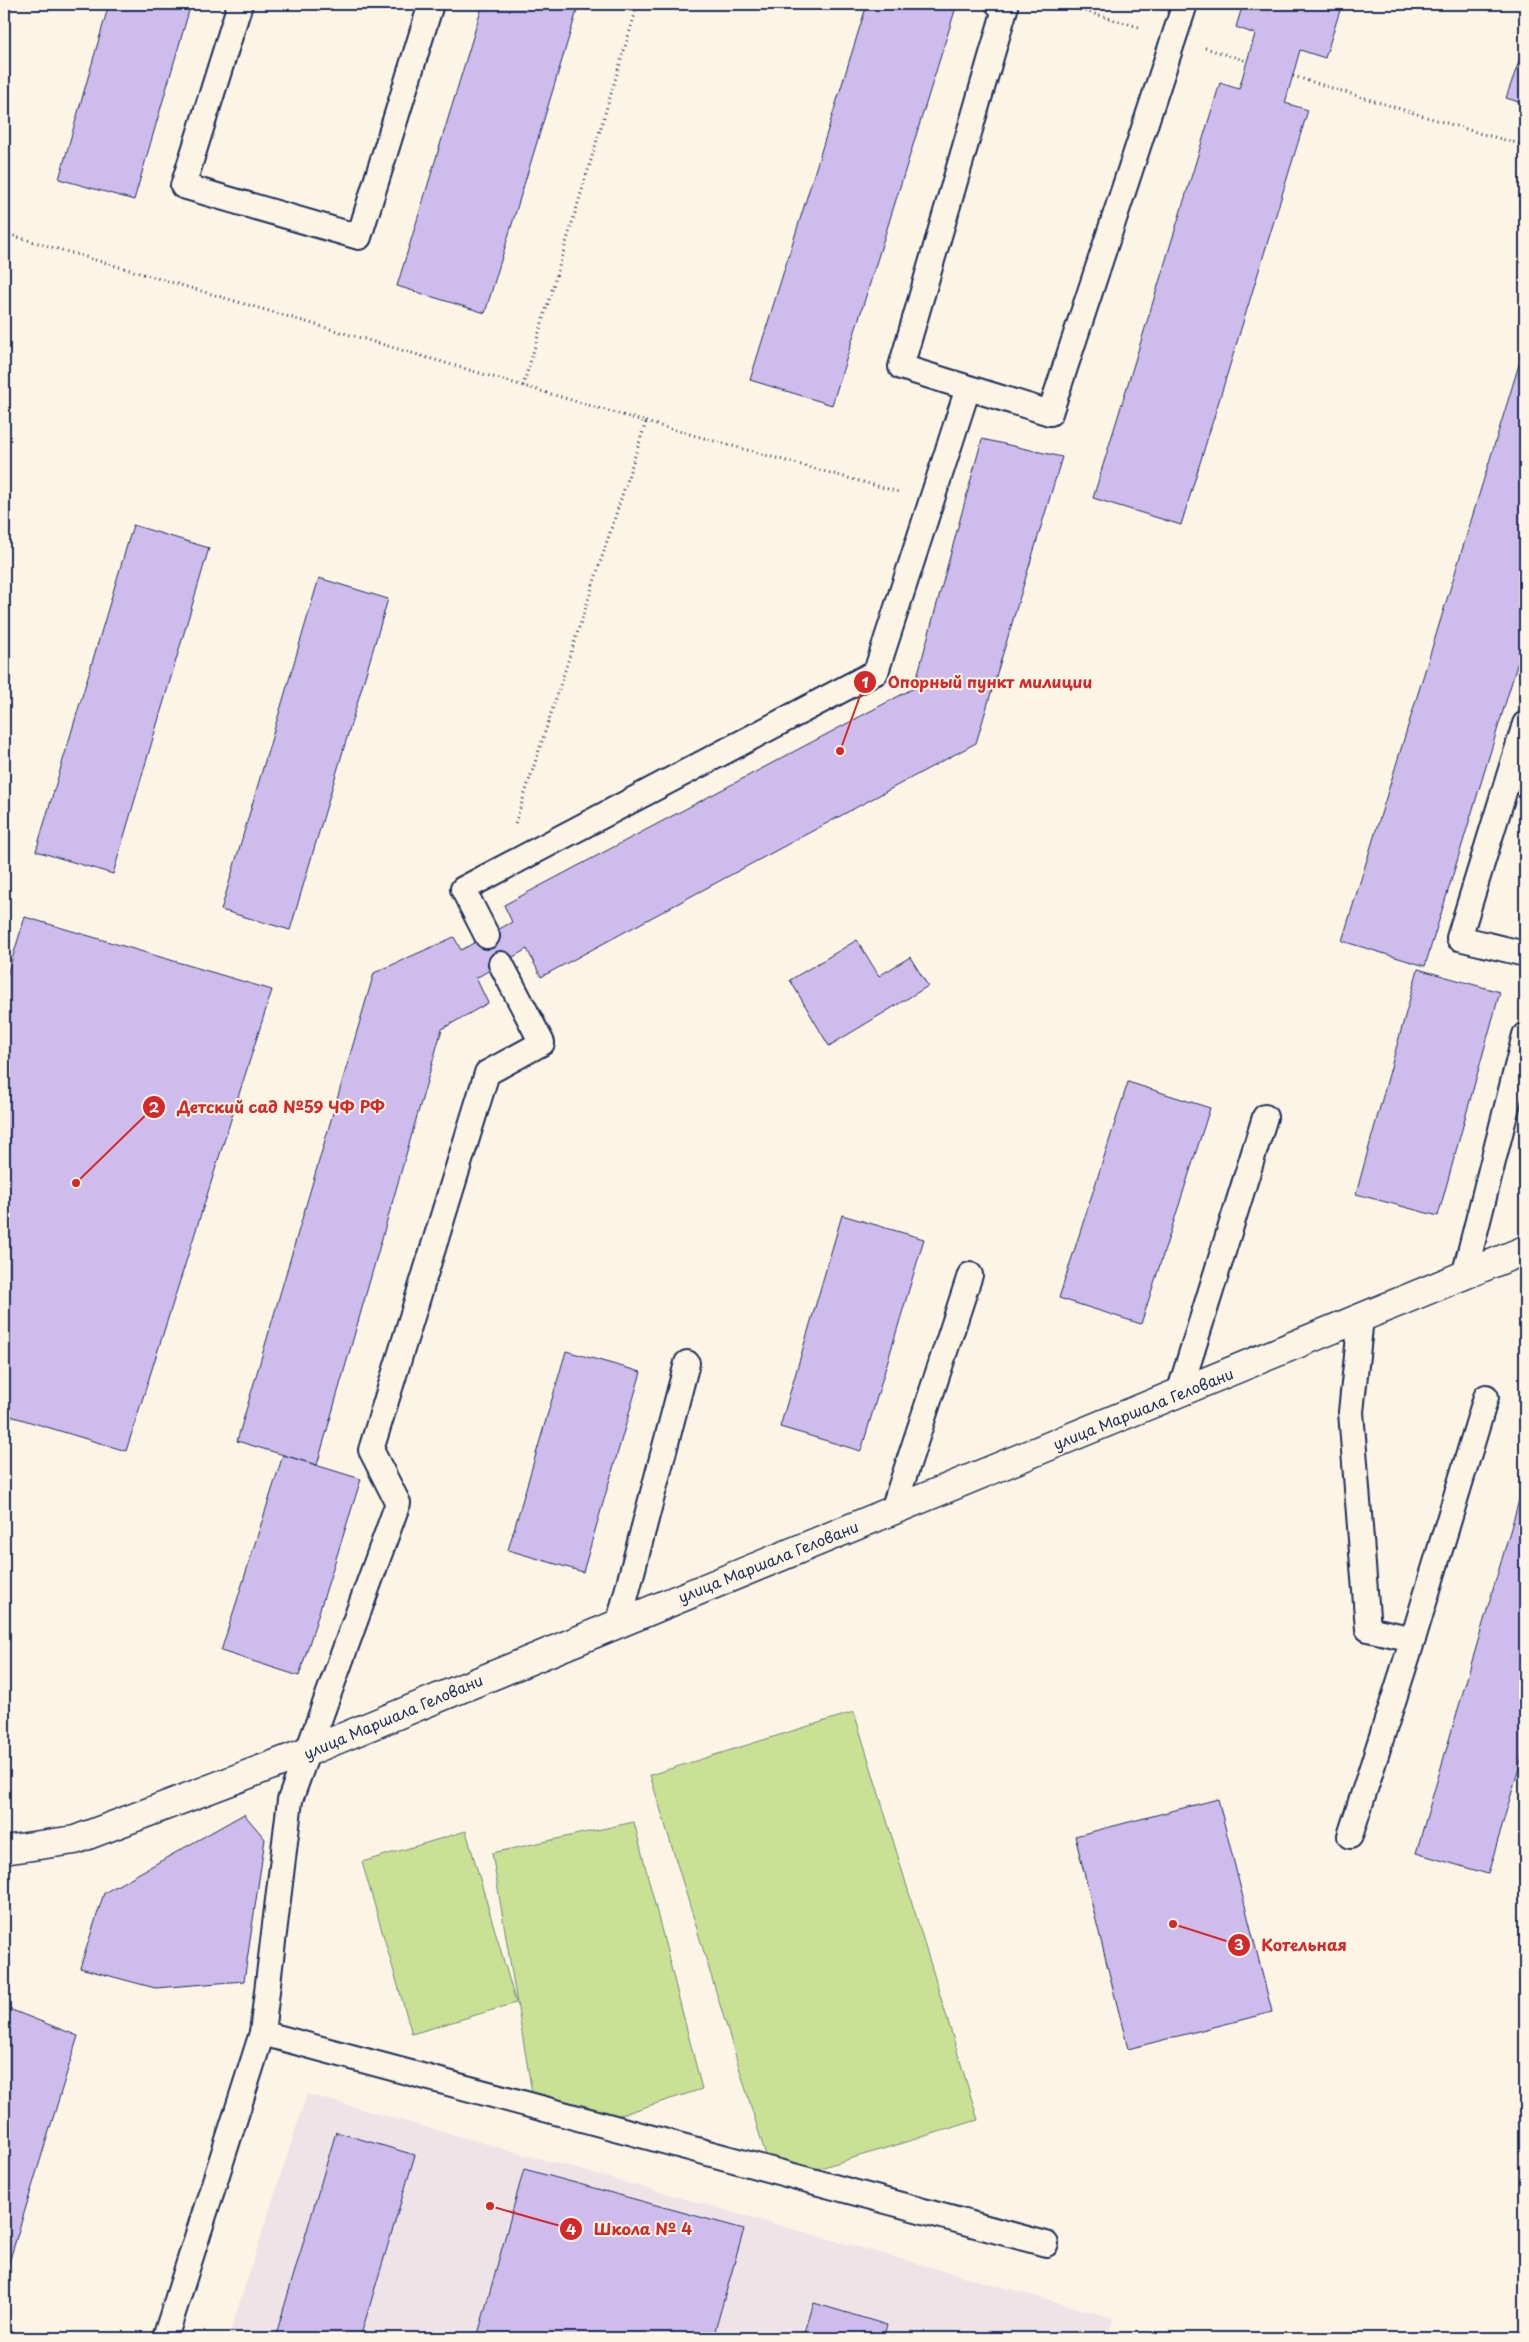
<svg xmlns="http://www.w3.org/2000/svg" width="1529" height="2342" font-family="'Playpen Sans',sans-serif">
  <rect width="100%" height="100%" fill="#fcf5e5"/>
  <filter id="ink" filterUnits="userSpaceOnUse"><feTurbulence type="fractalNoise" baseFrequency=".02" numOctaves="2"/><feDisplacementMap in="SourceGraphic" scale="10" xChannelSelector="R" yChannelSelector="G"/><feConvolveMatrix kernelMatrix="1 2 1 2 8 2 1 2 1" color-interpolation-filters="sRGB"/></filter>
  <g filter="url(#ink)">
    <path fill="#eee4e7" d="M307,2094L1114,2318L1107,2338H228Z"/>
    <g fill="#c9e095" stroke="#72887a">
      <path d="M854,1712L978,2120L774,2182L650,1775Z"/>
      <path d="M634,1822L702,2089L595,2123L532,2093L492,1853Z"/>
      <path d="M466,1831L516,2003L412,2034L362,1862Z"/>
    </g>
    <g fill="#cebced" stroke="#1b2f5e">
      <path d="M109,4H191L134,200L59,179Z"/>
      <path d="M483,4H579L485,313L397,286Z"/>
      <path d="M867,4H957L832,405L750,380Z"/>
      <path d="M1243,4H1342L1325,58L1300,50L1285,103L1308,110L1181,525L1093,498L1220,83L1239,89L1255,34L1236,27Z"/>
      <path d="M1525,44V104L1506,98Z"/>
      <path d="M1525,345V639L1425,966L1342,941Z"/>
      <path d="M982,439L1062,457L976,743L541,977L527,949L476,978L488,1003L442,1029L317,1465L237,1441L374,973L454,937L461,950L512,922L504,905L914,688Z"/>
      <path d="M133,525L209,548L113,874L36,851Z"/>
      <path d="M319,578L388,599L290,930L221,910Z"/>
      <path d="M25,917L272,990L126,1451L4,1414V985Z"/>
      <path d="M857,940L879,976L910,957L928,986L829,1046L790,980Z"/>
      <path d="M1418,969L1500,992L1438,1216L1356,1194Z"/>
      <path d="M1128,1082L1210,1108L1141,1324L1059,1298Z"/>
      <path d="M842,1215L924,1239L861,1451L780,1427Z"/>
      <path d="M566,1351L641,1372L583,1572L508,1550Z"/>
      <path d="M283,1455L361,1479L299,1676L221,1651Z"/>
      <path d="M1525,1480V1747L1488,1874L1416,1853Z"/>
      <path d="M1218,1799L1272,2012L1128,2049L1075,1836Z"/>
      <path d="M244,1814L265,1839L244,1981L155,1988L80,1968L104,1893Z"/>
      <path d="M4,2007L78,2036L4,2279Z"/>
      <path d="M336,2132L415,2155L360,2338H275Z"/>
      <path d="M524,2169L744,2229L713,2338H477Z"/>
      <path d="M814,2303L887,2325L883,2338H803Z"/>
    </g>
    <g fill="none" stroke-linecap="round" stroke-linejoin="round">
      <defs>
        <g id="lane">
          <path d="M240,4L183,186L359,237L431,4"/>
          <path d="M998,4L1005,9L901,367L1050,413L1185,4"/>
          <path d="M1525,724L1459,938L1525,954"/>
          <path d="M487,936L463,889L876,672L968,388"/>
          <path d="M1464,1276L1525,1035"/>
          <path d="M1361,1318L1351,1412L1368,1629L1413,1639L1486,1397"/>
          <path d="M1179,1393L1265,1117"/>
          <path d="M893,1510L970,1275"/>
          <path d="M619,1622L687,1363"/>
          <path d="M1350,1836L1413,1639"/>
          <path d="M262,2033L1046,2244"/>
          <path d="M165,2338L262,2033L290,1800L398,1503L371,1450L487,1073L542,1043L501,964"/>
        </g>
        <path id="street" d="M4,1850L75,1840L307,1752L1525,1250"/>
      </defs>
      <use href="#lane" stroke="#1b2f5e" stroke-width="28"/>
      <use href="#street" stroke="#1b2f5e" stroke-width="31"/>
      <g stroke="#1b2f5e" stroke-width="3" stroke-dasharray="1 4" stroke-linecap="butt">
        <path d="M1061,4L1142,28"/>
        <path d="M1205,48L1247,61"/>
        <path d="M1293,76L1482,134L1525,145"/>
        <path d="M4,233L646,422L515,824"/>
        <path d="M523,386L638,4"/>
        <path d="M646,422L899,492"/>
      </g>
      <use href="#lane" stroke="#fcf5e5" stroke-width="24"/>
      <use href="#street" stroke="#fcf5e5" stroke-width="28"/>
    </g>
  </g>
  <g text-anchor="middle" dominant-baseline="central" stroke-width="4" stroke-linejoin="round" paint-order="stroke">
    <g font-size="15" fill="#1b2f5e" stroke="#fcf5e5">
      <text transform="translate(1143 1408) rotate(-22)">улица Маршала Геловани</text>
      <text transform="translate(768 1561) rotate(-22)">улица Маршала Геловани</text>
      <text transform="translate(393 1716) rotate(-23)">улица Маршала Геловани</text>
    </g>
  </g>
  <path fill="none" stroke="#d62828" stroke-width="2" d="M840 751L865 682M76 1183L154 1107M1173 1924L1239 1945M490 2206L571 2229"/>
  <g fill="#d62828" stroke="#fcf5e5" stroke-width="2">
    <circle cx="840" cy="751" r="5"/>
    <circle cx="76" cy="1183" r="5"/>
    <circle cx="1173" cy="1924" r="5"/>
    <circle cx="490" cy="2206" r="5"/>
    <circle cx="865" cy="682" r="12"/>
    <circle cx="154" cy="1107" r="12"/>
    <circle cx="1239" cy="1945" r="12"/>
    <circle cx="571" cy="2229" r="12"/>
  </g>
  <g font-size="15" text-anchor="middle" font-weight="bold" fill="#fff">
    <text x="865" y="688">1</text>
    <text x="154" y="1113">2</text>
    <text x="1239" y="1950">3</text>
    <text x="571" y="2235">4</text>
  </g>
  <g font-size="16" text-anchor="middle" font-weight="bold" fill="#d62828" stroke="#fcf5e5" stroke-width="4" stroke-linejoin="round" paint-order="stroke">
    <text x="990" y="688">Опорный пункт милиции</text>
    <text x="281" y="1113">Детский сад №59 ЧФ РФ</text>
    <text x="1304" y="1951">Котельная</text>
    <text x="643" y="2235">Школа № 4</text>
  </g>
  <rect width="1529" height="2342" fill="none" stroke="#fcf5e5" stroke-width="20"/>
  <rect x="10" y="10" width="1509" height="2322" fill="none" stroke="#1b2f5e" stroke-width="2" filter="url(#ink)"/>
</svg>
